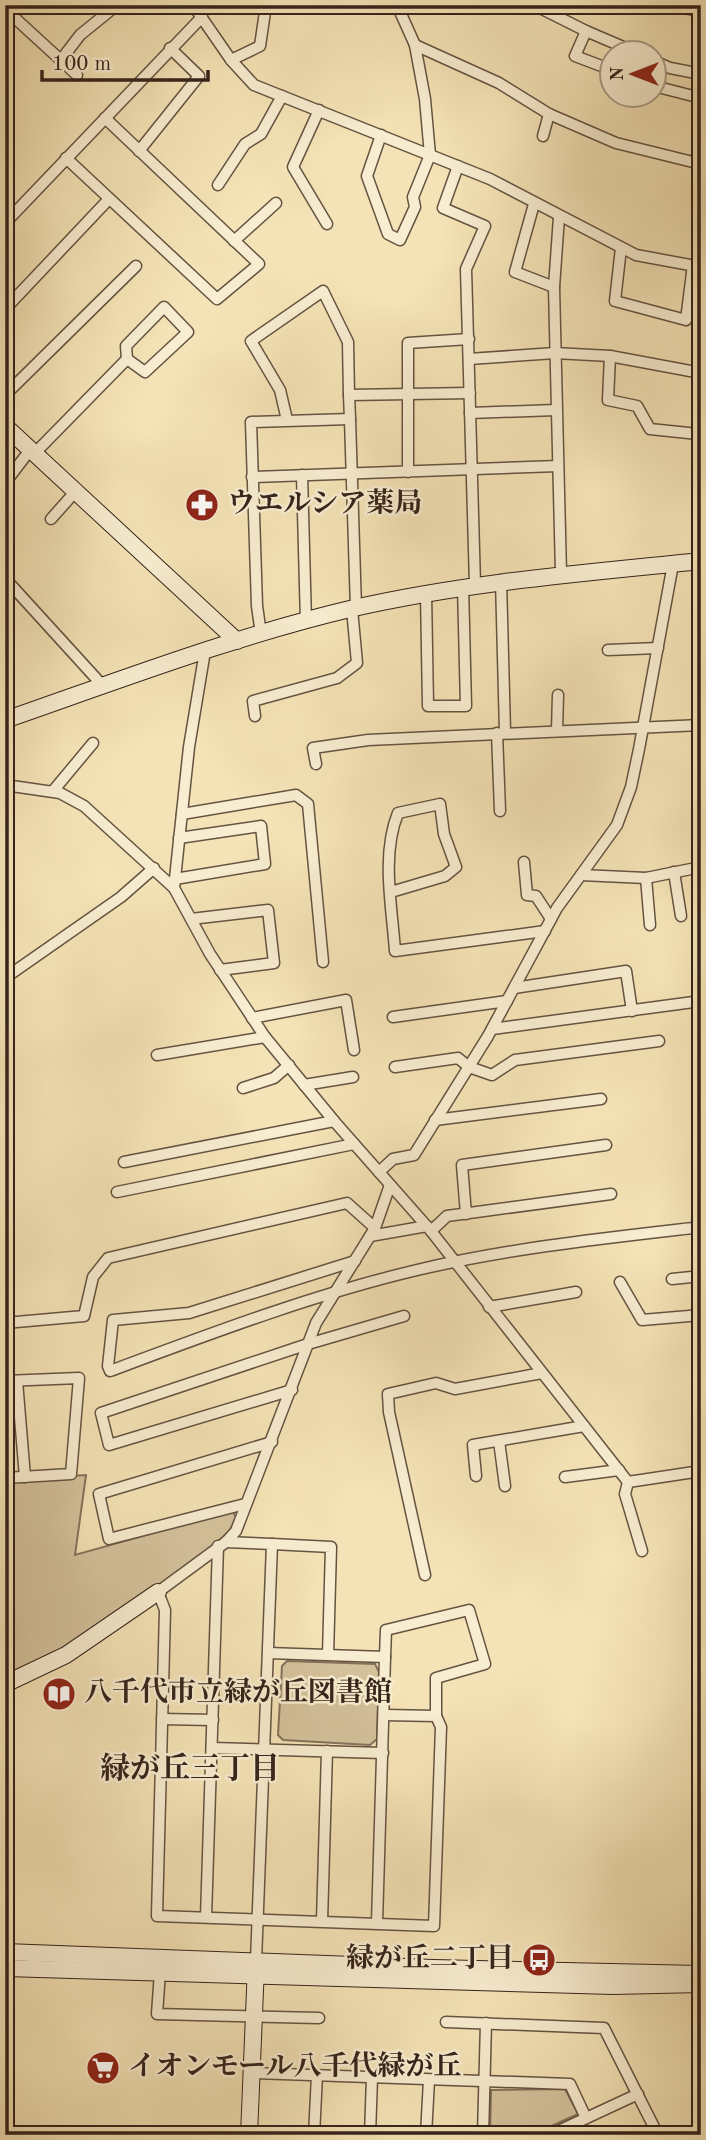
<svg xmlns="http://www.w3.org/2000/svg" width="706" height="2140" font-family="'Old Standard TT','Noto Serif JP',serif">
  <rect width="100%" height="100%" fill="#f4e3b6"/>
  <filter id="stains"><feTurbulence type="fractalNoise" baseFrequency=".00286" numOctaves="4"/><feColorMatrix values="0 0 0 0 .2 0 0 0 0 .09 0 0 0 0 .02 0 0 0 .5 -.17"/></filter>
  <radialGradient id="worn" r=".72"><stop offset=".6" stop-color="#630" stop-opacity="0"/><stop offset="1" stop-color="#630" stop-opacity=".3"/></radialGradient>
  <g fill="#d4c29c" stroke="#84725c" stroke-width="2">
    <path d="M86,1475L75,1555L232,1511L236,1517L230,1530L205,1554L66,1655L5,1684V1480Z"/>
    <path d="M287,1661L375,1664L379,1672L377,1739L370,1745L283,1740L278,1735L282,1666Z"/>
    <path d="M565,2089L578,2114L532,2135H490L491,2090Z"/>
  </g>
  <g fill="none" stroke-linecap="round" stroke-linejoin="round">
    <defs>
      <g id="street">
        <path d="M193,5L231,60L254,85L490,179L636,255L701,267"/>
        <path d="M534,5L586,31L575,56L612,70"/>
        <path d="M668,5L701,11"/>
        <path d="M5,9L77,75"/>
        <path d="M586,31L635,52"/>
        <path d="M415,45L499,83L549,114L543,136"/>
        <path d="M61,60L80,35L117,5"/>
        <path d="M231,60L260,46L266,5"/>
        <path d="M654,61L670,68L701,74"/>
        <path d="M654,86L701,98"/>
        <path d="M319,110L293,167L327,224"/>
        <path d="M549,114L616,143L701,164"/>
        <path d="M381,135L367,176L388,234L400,240L415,207L413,197L430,155L425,99L415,45L397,5"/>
        <path d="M139,151L199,76L170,48"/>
        <path d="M66,158L217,299L259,264L105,118"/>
        <path d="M458,166L443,208L485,226L466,269L475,585"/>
        <path d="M218,185L245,144L261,134L282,96"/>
        <path d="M534,204L515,272L554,287"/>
        <path d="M559,217L554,287L561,574"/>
        <path d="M5,223L202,17"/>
        <path d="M234,241L276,203"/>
        <path d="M621,248L615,301L686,320L693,265"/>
        <path d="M5,309L109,199"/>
        <path d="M610,356L608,400L637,406L650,429L698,434L701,430"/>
        <path d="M469,359L555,353L610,356L701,373"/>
        <path d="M5,395L136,266"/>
        <path d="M470,413L556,410"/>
        <path d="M350,419L356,608"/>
        <path d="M287,420L280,390L251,341L323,291L348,342L349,395"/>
        <path d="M34,454L127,359L126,346L164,307L188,332L145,372L127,359"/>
        <path d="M408,472V343L469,339"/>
        <path d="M302,475L306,622"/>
        <path d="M252,477L558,466"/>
        <path d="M5,483L30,450"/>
        <path d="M51,519L75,492"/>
        <path d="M501,580L505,732"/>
        <path d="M11,585L103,686"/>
        <path d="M426,593L428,706H466L463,586"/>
        <path d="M261,634L257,606L251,422L350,419L349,395L470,393"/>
        <path d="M608,650L658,648"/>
        <path d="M255,716L253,701L337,678L357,663L352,609"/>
        <path d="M557,731L558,695"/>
        <path d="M497,733L500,811"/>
        <path d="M316,764L313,748L368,740L701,725"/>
        <path d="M699,775L701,761"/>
        <path d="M5,785L60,793L84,806L174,888L210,954L265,1037L334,1121L431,1231L628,1482L701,1471"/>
        <path d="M53,791L93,743"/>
        <path d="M182,814L296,795L308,804L323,962"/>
        <path d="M524,862L527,895L536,896L551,919"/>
        <path d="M674,872L681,916"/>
        <path d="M581,875L646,878L701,867"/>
        <path d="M646,878L650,925"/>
        <path d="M175,879L265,864L261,826L179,838"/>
        <path d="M174,888L189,747L205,651"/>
        <path d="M391,892L445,876L456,867L444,834L440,804L398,813C381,855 392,907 395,951L545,931"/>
        <path d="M191,919L268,910L274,963L220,970"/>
        <path d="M5,978L121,897L154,868"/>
        <path d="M514,988L626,971L632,1011"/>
        <path d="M393,1017L507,1001"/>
        <path d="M252,1018L346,1000L354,1050"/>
        <path d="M492,1029L701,1001"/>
        <path d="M157,1055L265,1037"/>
        <path d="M395,1067L458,1058L469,1067L492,1075L515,1060L659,1041"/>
        <path d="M304,1085L353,1077"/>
        <path d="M243,1088L274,1078L289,1065"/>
        <path d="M435,1120L601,1099"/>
        <path d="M124,1162L334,1121"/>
        <path d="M379,1172L393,1159L414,1155L488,1036L557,908L617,825L631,787L639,749L673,564"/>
        <path d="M117,1192L354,1144"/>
        <path d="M466,1214L462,1165L606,1145"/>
        <path d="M431,1231L447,1216L611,1194"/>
        <path d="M370,1236L427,1226"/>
        <path d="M355,1261L189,1313L113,1320L108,1366L110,1371C212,1333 312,1295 417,1270C510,1248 606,1238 701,1227"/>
        <path d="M672,1279L701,1276"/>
        <path d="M620,1282L642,1320L701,1315"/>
        <path d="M489,1307L576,1292"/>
        <path d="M5,1323L84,1316L93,1277L108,1258L347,1203L375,1228"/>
        <path d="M5,1381L79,1378L71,1474L5,1478"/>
        <path d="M17,1381L25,1477"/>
        <path d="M292,1390L109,1445L101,1413L308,1344L404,1316"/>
        <path d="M499,1441L505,1486"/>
        <path d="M476,1476L473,1445L584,1426"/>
        <path d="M565,1477L619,1470"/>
        <path d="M628,1482L625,1494L642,1551"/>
        <path d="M245,1504L109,1539L99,1494L272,1442"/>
        <path d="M226,1542L272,1544L256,1961"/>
        <path d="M272,1544L331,1547L328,1655"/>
        <path d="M425,1575L389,1412L388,1394L436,1383L455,1389L542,1373"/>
        <path d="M268,1653L385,1657L386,1630L469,1610L485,1664L436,1678V1716L441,1727L434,1926L157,1916L165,1610L158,1592L226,1542L236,1531L316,1323L375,1228L390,1185"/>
        <path d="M384,1715L436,1716"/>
        <path d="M162,1719L213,1720"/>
        <path d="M212,1748L383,1753"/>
        <path d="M206,1917L218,1546"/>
        <path d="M322,1921L327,1751"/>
        <path d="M377,1923L385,1657"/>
        <path d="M160,1972L157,2014L319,2018"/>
        <path d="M446,2022L604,2028L658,2135"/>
        <path d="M252,2073L570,2084L586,2118"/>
        <path d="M314,2135L317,2075"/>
        <path d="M370,2135L372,2077"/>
        <path d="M426,2135L429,2080"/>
        <path d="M483,2135L486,2023"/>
        <path d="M550,2135L638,2094"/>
      </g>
      <g id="secondary">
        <path d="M5,426L237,641"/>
        <path d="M5,720C120,680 235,636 354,608C469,582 584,573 701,561"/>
        <path d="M5,1684L66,1655L158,1592"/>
        <path d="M5,1952L433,1968L701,1974"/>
        <path d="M5,1968L613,1986L701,1984"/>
        <path d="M249,2135L256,1966"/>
      </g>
    </defs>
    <use href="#street" stroke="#655342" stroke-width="13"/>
    <use href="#secondary" stroke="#35231b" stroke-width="18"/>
    <use href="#street" stroke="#f8edd0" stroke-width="10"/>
    <use href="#secondary" stroke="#f8edd0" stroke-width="16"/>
  </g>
  <defs>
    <symbol id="pharmacy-disc" viewBox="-11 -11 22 22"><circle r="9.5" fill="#8f2418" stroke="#f8edd0"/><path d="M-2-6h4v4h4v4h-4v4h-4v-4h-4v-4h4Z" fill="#fff"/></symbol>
    <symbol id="library-disc" viewBox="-11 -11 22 22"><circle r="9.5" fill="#8f2418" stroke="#f8edd0"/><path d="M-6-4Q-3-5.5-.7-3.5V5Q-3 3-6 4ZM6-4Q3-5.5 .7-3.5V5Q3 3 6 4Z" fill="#fff"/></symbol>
    <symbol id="bus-disc" viewBox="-11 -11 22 22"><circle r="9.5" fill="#8f2418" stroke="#f8edd0"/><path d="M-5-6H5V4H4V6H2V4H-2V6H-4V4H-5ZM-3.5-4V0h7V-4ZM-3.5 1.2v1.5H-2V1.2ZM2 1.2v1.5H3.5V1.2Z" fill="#fff"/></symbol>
    <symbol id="supermarket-disc" viewBox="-11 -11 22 22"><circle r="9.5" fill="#8f2418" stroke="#f8edd0"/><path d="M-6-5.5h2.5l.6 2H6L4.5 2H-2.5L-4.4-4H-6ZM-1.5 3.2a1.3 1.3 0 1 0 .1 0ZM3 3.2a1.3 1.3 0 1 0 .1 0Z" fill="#fff"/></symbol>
  </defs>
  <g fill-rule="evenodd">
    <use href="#pharmacy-disc" x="183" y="486" width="38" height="38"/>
    <use href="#library-disc" x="40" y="1675" width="38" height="38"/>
    <use href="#bus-disc" x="520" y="1941" width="38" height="38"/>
    <use href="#supermarket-disc" x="84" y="2049" width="38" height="38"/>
  </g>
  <g text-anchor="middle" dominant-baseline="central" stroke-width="5" stroke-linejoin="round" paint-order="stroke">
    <g font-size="28" font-weight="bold" fill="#35231b" stroke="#f8edd0" text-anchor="start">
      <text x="227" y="505">ウエルシア薬局</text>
      <text x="84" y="1694">八千代市立緑が丘図書館</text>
      <text x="514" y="1960" text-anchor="end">緑が丘二丁目</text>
      <text x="128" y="2068">イオンモール八千代緑が丘</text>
    </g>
    <g font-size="30" font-weight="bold" fill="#35231b" stroke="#f8edd0">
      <text x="190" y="1770">緑が丘三丁目</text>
    </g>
  </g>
  <rect width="706" height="2140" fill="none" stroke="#f4e3b6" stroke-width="28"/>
  <rect x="7" y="7" width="692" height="2126" fill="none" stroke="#35231b" stroke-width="3.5"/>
  <rect x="14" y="14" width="678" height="2112" fill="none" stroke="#35231b" stroke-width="2"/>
  <g transform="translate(633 74) rotate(270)"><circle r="33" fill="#f8edd0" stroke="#aa9c88" stroke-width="2"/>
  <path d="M0-5L12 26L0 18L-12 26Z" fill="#8f2418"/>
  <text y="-10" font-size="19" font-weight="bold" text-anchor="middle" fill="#35231b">N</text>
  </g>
  <path d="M42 70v10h166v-10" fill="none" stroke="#35231b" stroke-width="3.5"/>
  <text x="52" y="70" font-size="21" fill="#35231b" stroke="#f8edd0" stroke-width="5" paint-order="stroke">100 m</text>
  <rect width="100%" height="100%" filter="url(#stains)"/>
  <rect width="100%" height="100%" fill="url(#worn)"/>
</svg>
